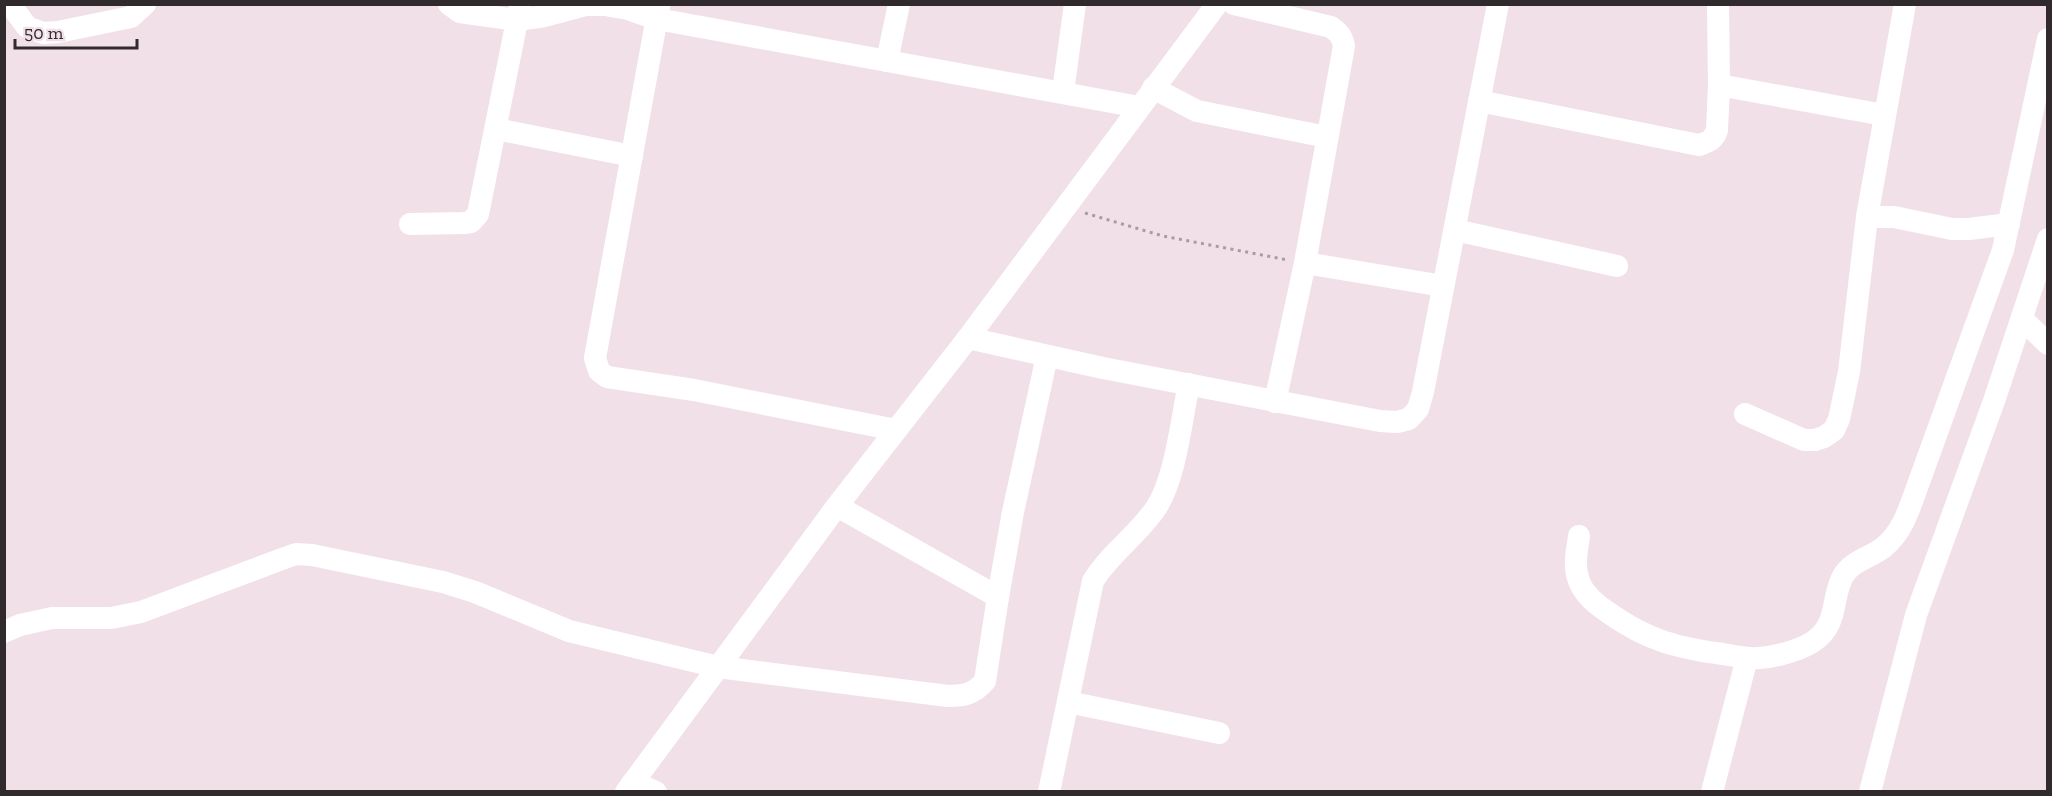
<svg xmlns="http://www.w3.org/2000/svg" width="2052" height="796" font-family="'Zilla Slab',serif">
  <rect width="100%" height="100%" fill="#f2e0e9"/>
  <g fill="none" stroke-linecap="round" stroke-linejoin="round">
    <path stroke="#a99ba2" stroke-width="3" stroke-dasharray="3 4.5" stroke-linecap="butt" d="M1085,213L1163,236L1288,260"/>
    <g stroke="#fff" stroke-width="22">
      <path d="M10,4L27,27L43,33L58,32L131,17L145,4"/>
      <path d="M449,4L460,12L517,20L545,16L586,5H605L628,9L657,19L1139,107"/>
      <path d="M1234,4L1331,27C1339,33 1342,36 1344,46L1305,263L1275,402"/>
      <path d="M659,6L595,358L599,371L607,377L694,390L896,430"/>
      <path d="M887,61L899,4"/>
      <path d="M1719,85L1884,115"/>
      <path d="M1153,88L1197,111L1327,137"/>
      <path d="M1063,92L1075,4"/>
      <path d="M1479,101L1699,145C1708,142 1714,140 1717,130L1719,85L1718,4"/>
      <path d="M496,129L632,156"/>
      <path d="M1867,217H1894L1952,229H1969L2009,224"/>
      <path d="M410,224L464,223L471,222L478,214L520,6"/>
      <path d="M1455,230L1617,266"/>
      <path d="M1305,263L1443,286"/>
      <path d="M2022,319L2048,344"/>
      <path d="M968,338L1103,368L1380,421L1397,422L1409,419L1418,409L1423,392L1498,4"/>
      <path d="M1745,414L1804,440H1815L1824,437L1834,430L1839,419L1849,372L1867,217L1905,4"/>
      <path d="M837,506L998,597"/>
      <path d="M1579,536C1577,552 1573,565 1579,581C1584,595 1597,605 1609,613C1647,640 1677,648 1723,654C1735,656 1747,659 1759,658C1775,657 1797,651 1811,643C1840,625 1830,600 1843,576C1851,561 1872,557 1884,547C1901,533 1908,513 1915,493L2003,250L2048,39"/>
      <path d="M4,632L20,625L52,618H111L141,612L282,559L296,554L312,555L443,582L475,592L569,631L718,667L948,696C964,696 974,694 985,681L998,597L1013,512L1047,356"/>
      <path d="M1068,702L1219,733"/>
      <path d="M633,782L656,792"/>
      <path d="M626,792L837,506L968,338L1217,4"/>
      <path d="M1049,792L1093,581C1110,553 1138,535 1156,508C1176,477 1181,421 1189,384"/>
      <path d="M1712,792L1747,658"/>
      <path d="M1870,792L1916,615L1994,401L2048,239"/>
    </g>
  </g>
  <rect width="2052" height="796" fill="none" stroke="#312a2d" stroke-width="12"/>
  <path d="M15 39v9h122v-9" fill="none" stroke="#312a2d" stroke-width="3"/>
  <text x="24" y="39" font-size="18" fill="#312a2d" stroke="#f2e0e9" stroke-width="4.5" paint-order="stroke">50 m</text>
</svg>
